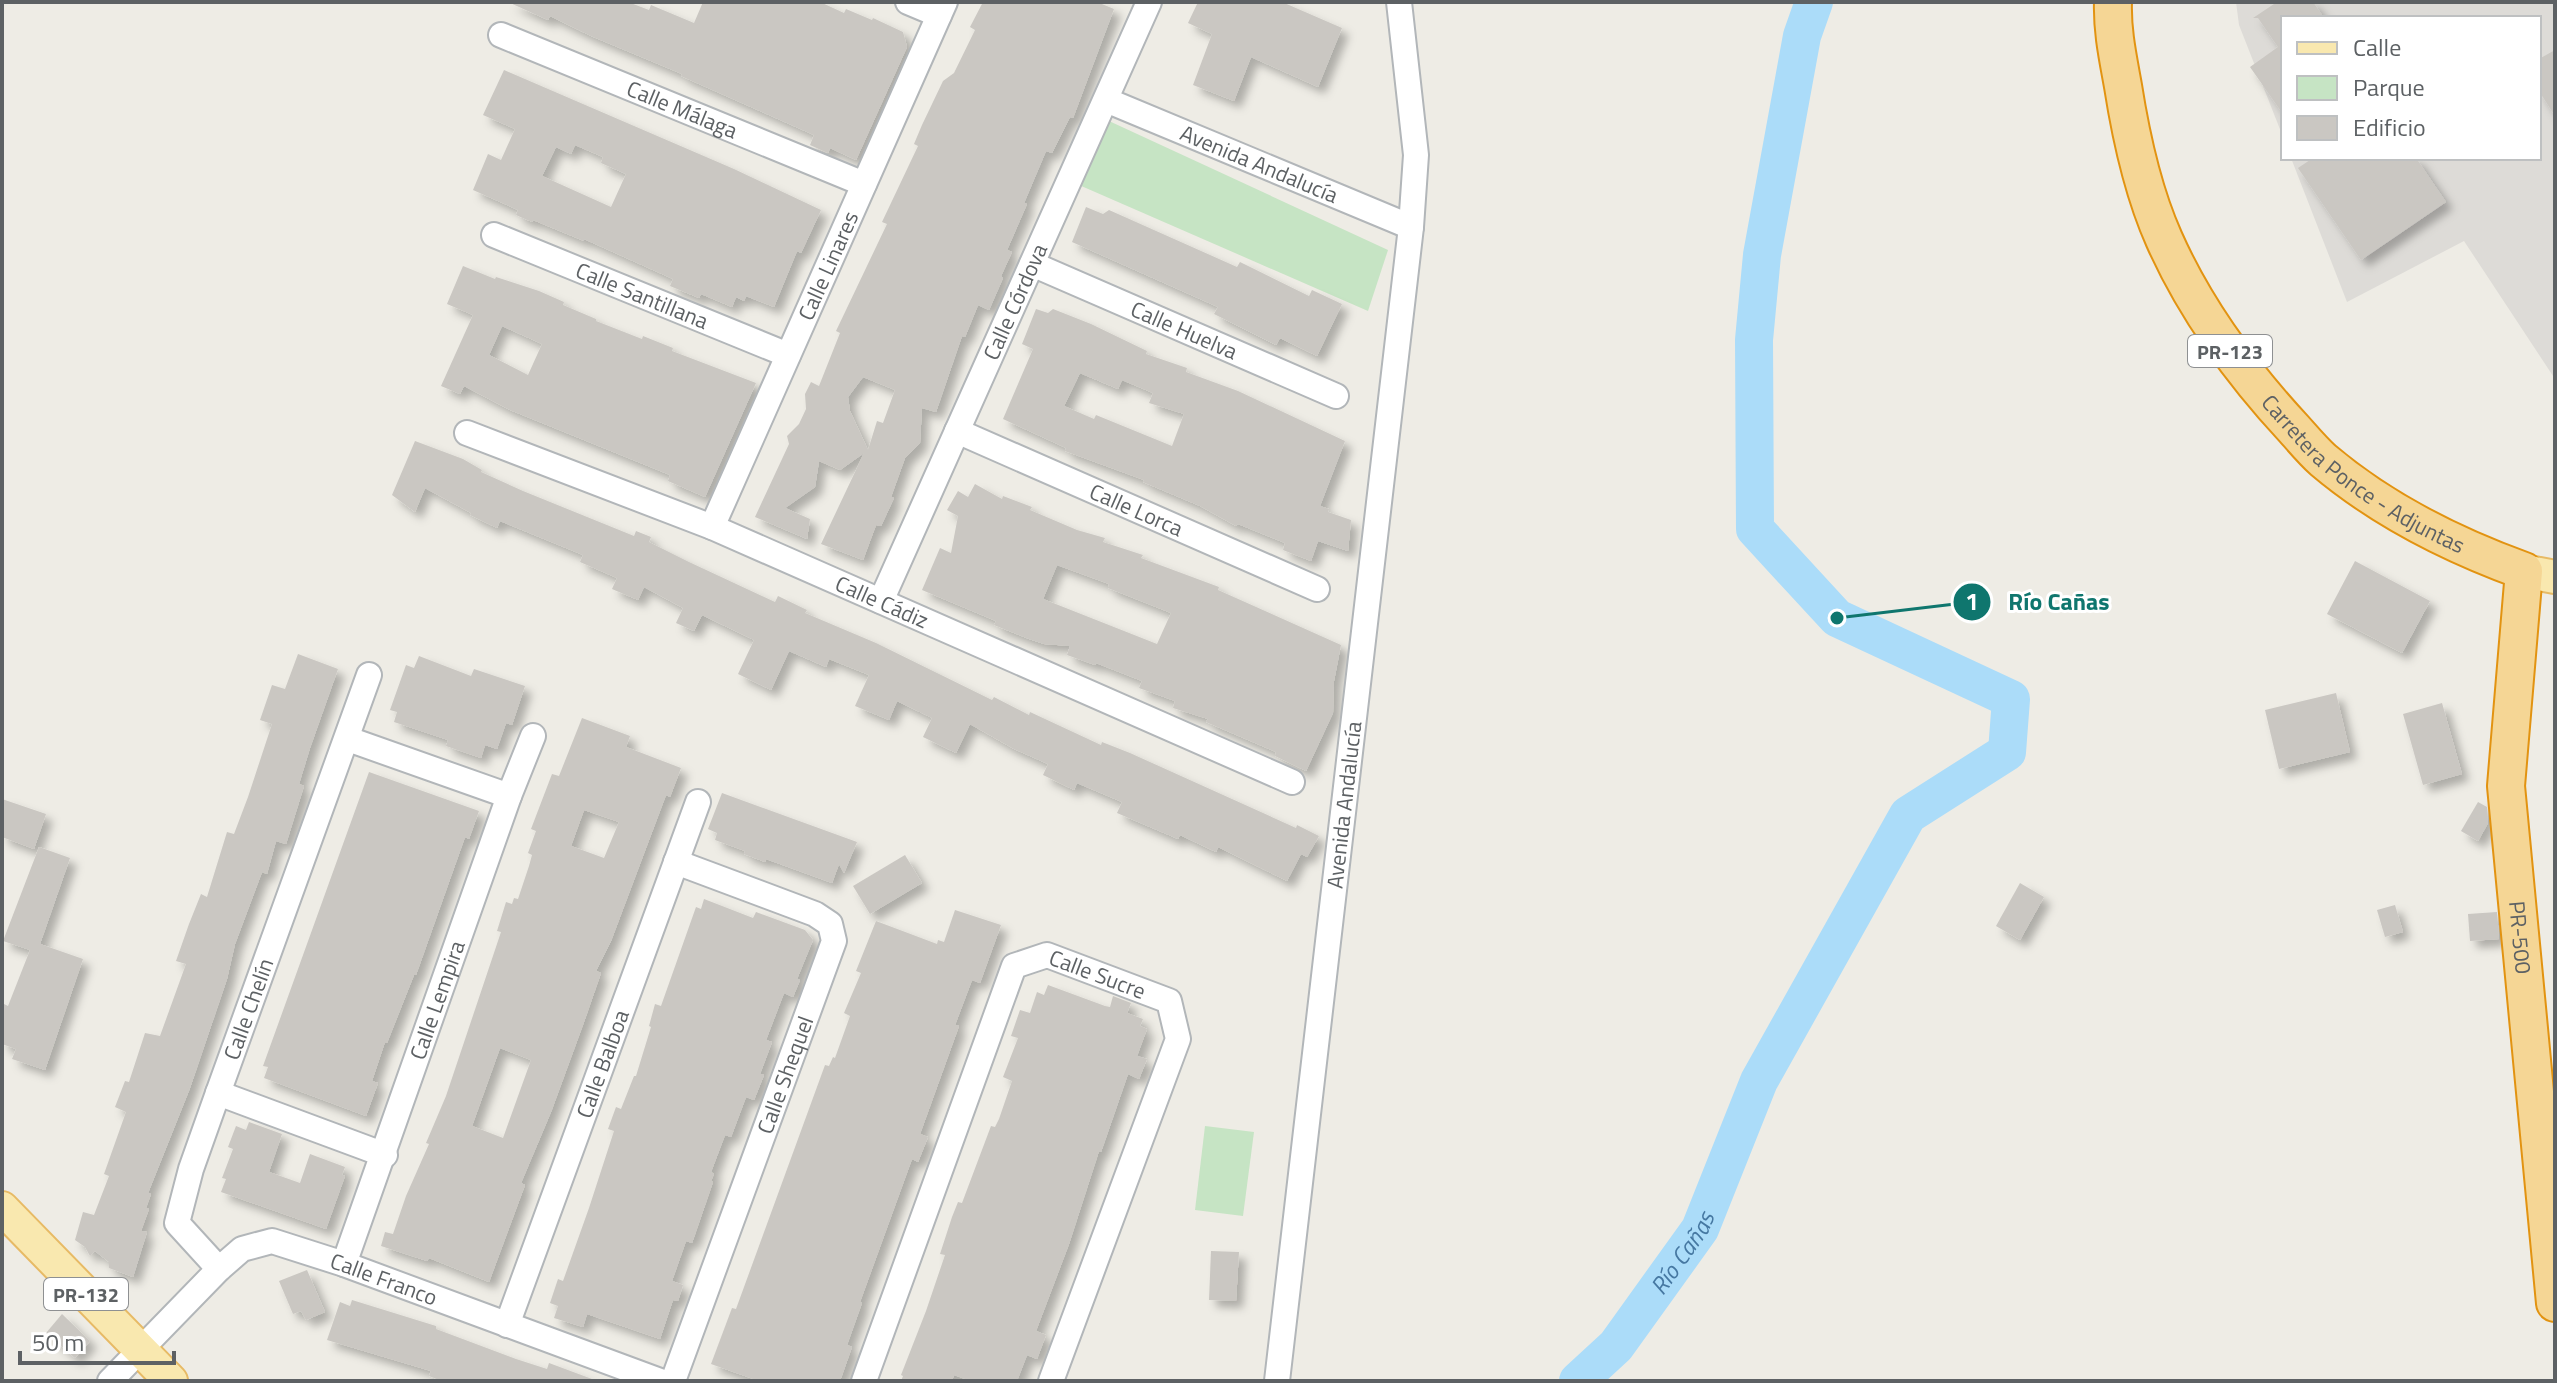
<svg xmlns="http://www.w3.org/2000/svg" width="2557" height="1383" font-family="'Titillium Web',sans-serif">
  <defs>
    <filter id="shadow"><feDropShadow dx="7" dy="7" stdDeviation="4" flood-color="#0004"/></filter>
  </defs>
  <rect width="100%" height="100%" fill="#eeece5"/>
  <path fill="#dddbd7" d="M2236,2H2555V379L2464,241L2347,302L2291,158H2539V18H2283V137L2239,25Z"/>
  <g fill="#c6e4c4">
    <path d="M1109,121L1388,250L1368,311L1079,185Z"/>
    <path d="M1205,1126L1254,1132L1243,1216L1195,1210Z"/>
  </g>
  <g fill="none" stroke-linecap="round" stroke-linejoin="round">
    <path stroke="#abdcf9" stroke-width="38" id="s1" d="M1578,1381L1616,1346L1700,1229L1759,1081L1908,815L2007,752L2011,699L1837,618L1755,529L1754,340L1762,255L1802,36L1814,2"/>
  </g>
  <g fill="#cac7c2" fill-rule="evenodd" filter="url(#shadow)">
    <path d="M508,2H628L649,10L651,5L694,23L703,2H820L844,13L846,9L872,20L873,18L903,32L907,47L856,160L830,148L828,153L810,145L814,135L681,76L682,74L591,36L550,16L548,20Z"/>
    <path d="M983,2H1097L1114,9L1073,118L1070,117L1052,153L1046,151L1024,203L1027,204L1007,250L1012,252L1001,276L1003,278L989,310L978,305L965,337L962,336L936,412L922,408L920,443L905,458L891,497L894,498L881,526L876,525L863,560L821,544L864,453L840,470L819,461L815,487L785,508L810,519L807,539L755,517L789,444L787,436L799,424L806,409L805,394L811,382L819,386L840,333L836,331L887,224L882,222L918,146L914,144L922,125L943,81L954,73L975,30L970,27ZM863,377L895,390L883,423L877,421L868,450L850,411L848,397Z"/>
    <path d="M1198,2H1282L1342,28L1318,87L1251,57L1234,101L1193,85L1212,34L1188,23Z"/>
    <path d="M2277,2H2313L2324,18H2283V114L2250,67L2278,47L2258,18H2253Z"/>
    <path d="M2555,50V116L2539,91V59Z"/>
    <path d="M504,70L734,169L821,210L801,253L797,251L774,307L746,296L744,301L736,297L732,307L701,294L699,298L670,286L673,279L584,239V241L533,220L532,222L516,215L518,210L473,190L488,154L501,160L515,129L483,115ZM575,145L603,157L601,163L626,174L611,207L542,176L556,147L571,154Z"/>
    <path d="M2313,158H2416L2446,202L2361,260L2298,168Z"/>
    <path d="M1086,207L1103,214L1109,210L1237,267L1240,262L1309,296L1312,290L1342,304L1317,356L1280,338L1276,345L1214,314L1218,307L1072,242Z"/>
    <path d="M463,266L495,279L496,277L539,291L564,302L563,305L596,319V321L642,339L643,336L673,348L672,351L756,383L705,497L668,481L670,475L510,410L464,386L460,394L441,386L473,315L447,304ZM502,326L542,344L528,375L489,355Z"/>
    <path d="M1036,309L1048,313L1053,309L1091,324L1147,351L1146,354L1187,368L1186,372L1238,391L1345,441L1320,506L1329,509L1328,512L1351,520L1348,551L1318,541L1311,561L1283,550L1285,543L1238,524L1236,526L1200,506L1143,482L1144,480L1065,451L1066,448L1003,419L1033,349L1022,344ZM1080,373L1118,389L1122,380L1153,393L1149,403L1184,414L1172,446L1096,415L1094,419L1064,406Z"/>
    <path d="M415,441L463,459L482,470L481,472L523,491L634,536L636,531L651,537L649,542L689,562L775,602L778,596L807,610L805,613L876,643L992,700L994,697L1029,715L1030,712L1101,745L1102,742L1130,753L1296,828L1297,825L1319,836L1307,857L1301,854L1287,881L1218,847L1216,852L1180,835L1178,839L1117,813L1122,802L1077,783L1074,790L1043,775L1048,764L1014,749L970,724L956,753L923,737L932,718L897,701L889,720L855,706L869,675L829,659L826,667L789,651L771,690L738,674L754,640L702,615L694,631L676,623L683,608L644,587L638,600L612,589L617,578L580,562L583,555L500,521L497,528L470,515L471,513L425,488L415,512L392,495Z"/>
    <path d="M975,484L1002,499L1003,496L1032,507L1030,510L1077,530L1105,538L1103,542L1143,555L1141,558L1219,587L1218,590L1341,645L1334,681L1333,713L1306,771L1275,756L1276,752L1206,722L1208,719L1173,708L1175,701L1139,688L1142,681L1096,663L1095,665L1067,655L1070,646L1044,644L1029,639L994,625L996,621L922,590L940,548L951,553L958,516L947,510L958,491L968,497ZM1057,565L1109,584L1108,588L1171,613L1157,644L1043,599Z"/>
    <path d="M2355,561L2430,601L2402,653L2327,614Z"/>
    <path d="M298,654L338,669L310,748L299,784L304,786L286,844L276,841L267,874L262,872L235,944L227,979L190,1088L148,1193L151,1194L146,1208L149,1209L141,1231L147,1232L133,1277L109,1268V1262L95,1251L90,1256L85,1247L75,1240L83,1212L94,1215L109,1176L104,1174L126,1112L115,1107L125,1081L129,1082L145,1033L160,1036L186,964L176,961L189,924L201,894L207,897L227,832L234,834L248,797L272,724L260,720L272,685L285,689Z"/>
    <path d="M419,656L471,676L474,669L525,686L512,725L506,723L497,749L485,745L481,758L446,746L448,740L394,722L397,712L390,710L406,665L414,668Z"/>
    <path d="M2336,693L2350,752L2279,769L2265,710Z"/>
    <path d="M2442,703L2462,774L2423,785L2403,714Z"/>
    <path d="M582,718L630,736L626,747L681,768L670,797L666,795L611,941L596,971L601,973L584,1022L551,1112L521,1183L525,1185L489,1282L429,1258L427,1261L381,1246L385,1232L393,1234L406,1196L429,1144L426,1143L446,1096L501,932L497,931L506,902L512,904L514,898L518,899L529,866L532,855L528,853L536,831L531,829L552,774L559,776ZM584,810L619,822L604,858L571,846ZM500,1048L531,1060L503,1138L472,1126Z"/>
    <path d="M369,772L479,811L469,839L465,837L416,975H414L387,1043L385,1042L372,1081L378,1083L366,1116L264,1078L268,1067L263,1066Z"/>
    <path d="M722,793L857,842L844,873L839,864L832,883L766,859L765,862L744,854L745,851L715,840L717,833L708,829Z"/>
    <path d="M2,799L46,814L34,849L2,837Z"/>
    <path d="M2478,802L2487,807L2488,823L2478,841L2461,831Z"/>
    <path d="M39,847L70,858L40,944L83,959L45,1070L12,1059L16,1049L2,1044V1003L8,1006L30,950L3,941Z"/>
    <path d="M905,855L922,883L870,914L853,886Z"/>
    <path d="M2020,883L2044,897L2020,940L1996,926Z"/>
    <path d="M704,899L753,918L756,912L805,930L813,940L797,979L800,980L793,997L784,993L766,1040L772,1042L760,1074L764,1075L754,1100L746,1097L731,1137L725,1135L711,1172L714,1174L711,1181L713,1182L692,1243L686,1241L672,1281L683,1285L678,1301L673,1300L660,1339L587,1314L583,1327L554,1318L558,1306L550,1303L558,1279L563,1281L589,1208L614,1131L608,1129L616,1107L621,1109L634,1076H636L651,1027L649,1026L655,1004L661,1006L696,907L701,909Z"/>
    <path d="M2395,905L2403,932L2385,937L2377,910Z"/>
    <path d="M955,910L1001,925L980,983L972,980L955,1025L959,1026L920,1134L928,1137L918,1162L912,1159L860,1302L862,1303L847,1345L852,1347L840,1381H759L711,1364L732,1308L736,1309L825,1065L829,1066L833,1057L835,1058L850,1016L844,1013L861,973L856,971L876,921L937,944L938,940L944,942Z"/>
    <path d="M2497,912L2499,939L2470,941L2468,914Z"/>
    <path d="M1048,985L1105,1006L1110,1007L1113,996L1131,1003L1127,1013L1143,1019L1140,1026L1147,1029L1137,1056L1147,1059L1139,1079L1128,1074L1101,1152L1099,1151L1069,1244L1036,1331L1046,1335L1037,1359L1027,1355L1017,1381H971L954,1375L952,1381H901L903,1376L901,1375L926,1311L945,1255L940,1254L952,1217L958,1202L962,1203L991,1126L995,1127L999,1119L1012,1081L1003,1077L1018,1038L1011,1036L1020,1010L1030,1013L1037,992L1044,995Z"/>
    <path d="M249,1122L282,1134L269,1172L300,1183L310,1154L345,1167L342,1175L345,1176L326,1229L221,1192L226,1179L222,1178L233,1149L228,1147L236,1126L246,1130Z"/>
    <path d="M1211,1251L1239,1252L1236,1301L1209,1300Z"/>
    <path d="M307,1270L325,1312L306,1320L301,1311L293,1314L279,1281Z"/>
    <path d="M352,1300L436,1326V1329L516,1359L547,1369L549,1363L592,1379L591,1381H442L429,1376L431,1371L327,1340L340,1302L350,1306Z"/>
    <path d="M62,1314L90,1341L75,1358L46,1333Z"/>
  </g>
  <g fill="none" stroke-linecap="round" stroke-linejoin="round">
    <defs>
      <g id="minor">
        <path d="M908,2L939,15"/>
        <path id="s2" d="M501,35L864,184"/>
        <path id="s3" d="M1106,100L1411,227"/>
        <path id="s4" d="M494,235L788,355"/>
        <path id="s5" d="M1032,264L1336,396"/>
        <path id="s6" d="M957,431L1317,589"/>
        <path id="s7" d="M467,433L712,527L1292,782"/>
        <path id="s8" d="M712,527L945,2"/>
        <path id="s9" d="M881,601L1149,2"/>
        <path d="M348,739L509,796"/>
        <path d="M218,1093L385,1155"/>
        <path id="s10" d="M344,1264L509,796L533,736"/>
        <path id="s11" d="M219,1269L177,1223L191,1169L218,1093L369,675"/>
        <path id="s12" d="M507,1325L698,802"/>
        <path id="s13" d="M110,1381L219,1269L242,1249L272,1241L344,1264L660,1381"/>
        <path id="s14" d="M673,1381L834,941L830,924L815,914L676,862"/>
        <path id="s15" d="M864,1381L1014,966L1047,955L1169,1001L1178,1039L1051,1381"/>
        <path id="s16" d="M1277,1381L1411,227L1416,155L1399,2"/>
      </g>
      <g id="major">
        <path d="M2524,571L2555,577"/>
        <path d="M2,1208L171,1381"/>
      </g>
      <g id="highway">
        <path id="s17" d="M2113,2C2112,31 2118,58 2123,86C2131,137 2143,192 2164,239C2195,309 2242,373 2294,429C2303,439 2312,450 2323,460C2382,510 2452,545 2524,571L2506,786L2555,1303"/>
      </g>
    </defs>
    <use href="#minor" stroke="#b2b6b9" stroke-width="28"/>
    <use href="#major" stroke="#e7ba65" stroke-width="36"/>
    <use href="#highway" stroke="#e29311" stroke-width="40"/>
    <use href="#minor" stroke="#fff" stroke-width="24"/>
    <use href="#major" stroke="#f9e8af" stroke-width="32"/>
    <use href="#highway" stroke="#f5d695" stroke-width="36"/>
  </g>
  <g text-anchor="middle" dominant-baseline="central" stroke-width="6" stroke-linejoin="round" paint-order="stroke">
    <g fill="#fff" stroke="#8e9092" stroke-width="2">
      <rect x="2188" y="335" width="84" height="32" rx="6"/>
      <rect x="44" y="1278" width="84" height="32" rx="6"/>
    </g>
    <g font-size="20" font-weight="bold" fill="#5d6164">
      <text x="2230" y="351">PR-123</text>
      <text x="86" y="1294">PR-132</text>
    </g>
    <g font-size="22" fill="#5d6164" stroke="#fff">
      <text stroke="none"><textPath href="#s2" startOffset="196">Calle Málaga</textPath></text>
      <text stroke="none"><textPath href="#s3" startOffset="166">Avenida Andalucía</textPath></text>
      <text stroke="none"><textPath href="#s8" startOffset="286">Calle Linares</textPath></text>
      <text stroke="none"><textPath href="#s4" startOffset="160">Calle Santillana</textPath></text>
      <text stroke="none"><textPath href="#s9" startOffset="328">Calle Córdova</textPath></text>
      <text stroke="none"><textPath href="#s5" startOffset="166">Calle Huelva</textPath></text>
      <text stroke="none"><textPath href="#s17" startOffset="558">Carretera Ponce - Adjuntas</textPath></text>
      <text stroke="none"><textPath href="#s6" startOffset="196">Calle Lorca</textPath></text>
      <text stroke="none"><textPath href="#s7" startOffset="448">Calle Cádiz</textPath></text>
      <text stroke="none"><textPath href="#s16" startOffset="580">Avenida Andalucía</textPath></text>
      <text stroke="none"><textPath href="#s17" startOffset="1116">PR-500</textPath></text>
      <text stroke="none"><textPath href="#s15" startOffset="530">Calle Sucre</textPath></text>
      <text stroke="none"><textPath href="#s10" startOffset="280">Calle Lempira</textPath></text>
      <text stroke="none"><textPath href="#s11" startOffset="288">Calle Chelín</textPath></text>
      <text stroke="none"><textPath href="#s12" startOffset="278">Calle Balboa</textPath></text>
      <text stroke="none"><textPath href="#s14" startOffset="326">Calle Shequel</textPath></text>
      <text stroke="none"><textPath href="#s13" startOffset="336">Calle Franco</textPath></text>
    </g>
    <g font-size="24" font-style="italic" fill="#4678a2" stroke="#fff">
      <text stroke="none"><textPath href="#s1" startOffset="166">Río Cañas</textPath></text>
    </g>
  </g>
  <path fill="none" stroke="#0f766e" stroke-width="3" d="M1837 618L1972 602"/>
  <g fill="#0f766e" stroke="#fff" stroke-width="3">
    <circle cx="1837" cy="618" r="8"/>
    <circle cx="1972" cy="602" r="20"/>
  </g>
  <g font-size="24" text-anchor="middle" font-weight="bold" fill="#fff">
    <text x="1972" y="610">1</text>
  </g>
  <g font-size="24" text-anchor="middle" font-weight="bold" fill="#0f766e" stroke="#fff" stroke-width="6" stroke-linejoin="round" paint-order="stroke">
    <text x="2059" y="610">Río Cañas</text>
  </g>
  <rect width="2557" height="1383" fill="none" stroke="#5d6164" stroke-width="8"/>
  <rect x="2281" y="16" width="260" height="144" fill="#ffffff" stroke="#bec0c1" stroke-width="2"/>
  <rect x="2297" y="42" width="40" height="12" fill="#f9e8af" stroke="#bec0c1" stroke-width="2"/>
  <text x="2353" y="56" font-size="24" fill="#5d6164">Calle</text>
  <rect x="2297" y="76" width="40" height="24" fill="#c6e4c4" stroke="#bec0c1" stroke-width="2"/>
  <text x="2353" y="96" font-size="24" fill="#5d6164">Parque</text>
  <rect x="2297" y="116" width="40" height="24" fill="#cac7c2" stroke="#bec0c1" stroke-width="2"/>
  <text x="2353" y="136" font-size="24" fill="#5d6164">Edificio</text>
  <path d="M20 1351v12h154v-12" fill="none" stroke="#5d6164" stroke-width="4"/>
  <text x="32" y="1351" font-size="24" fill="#5d6164" stroke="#ffffff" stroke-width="6" paint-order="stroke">50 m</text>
</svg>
